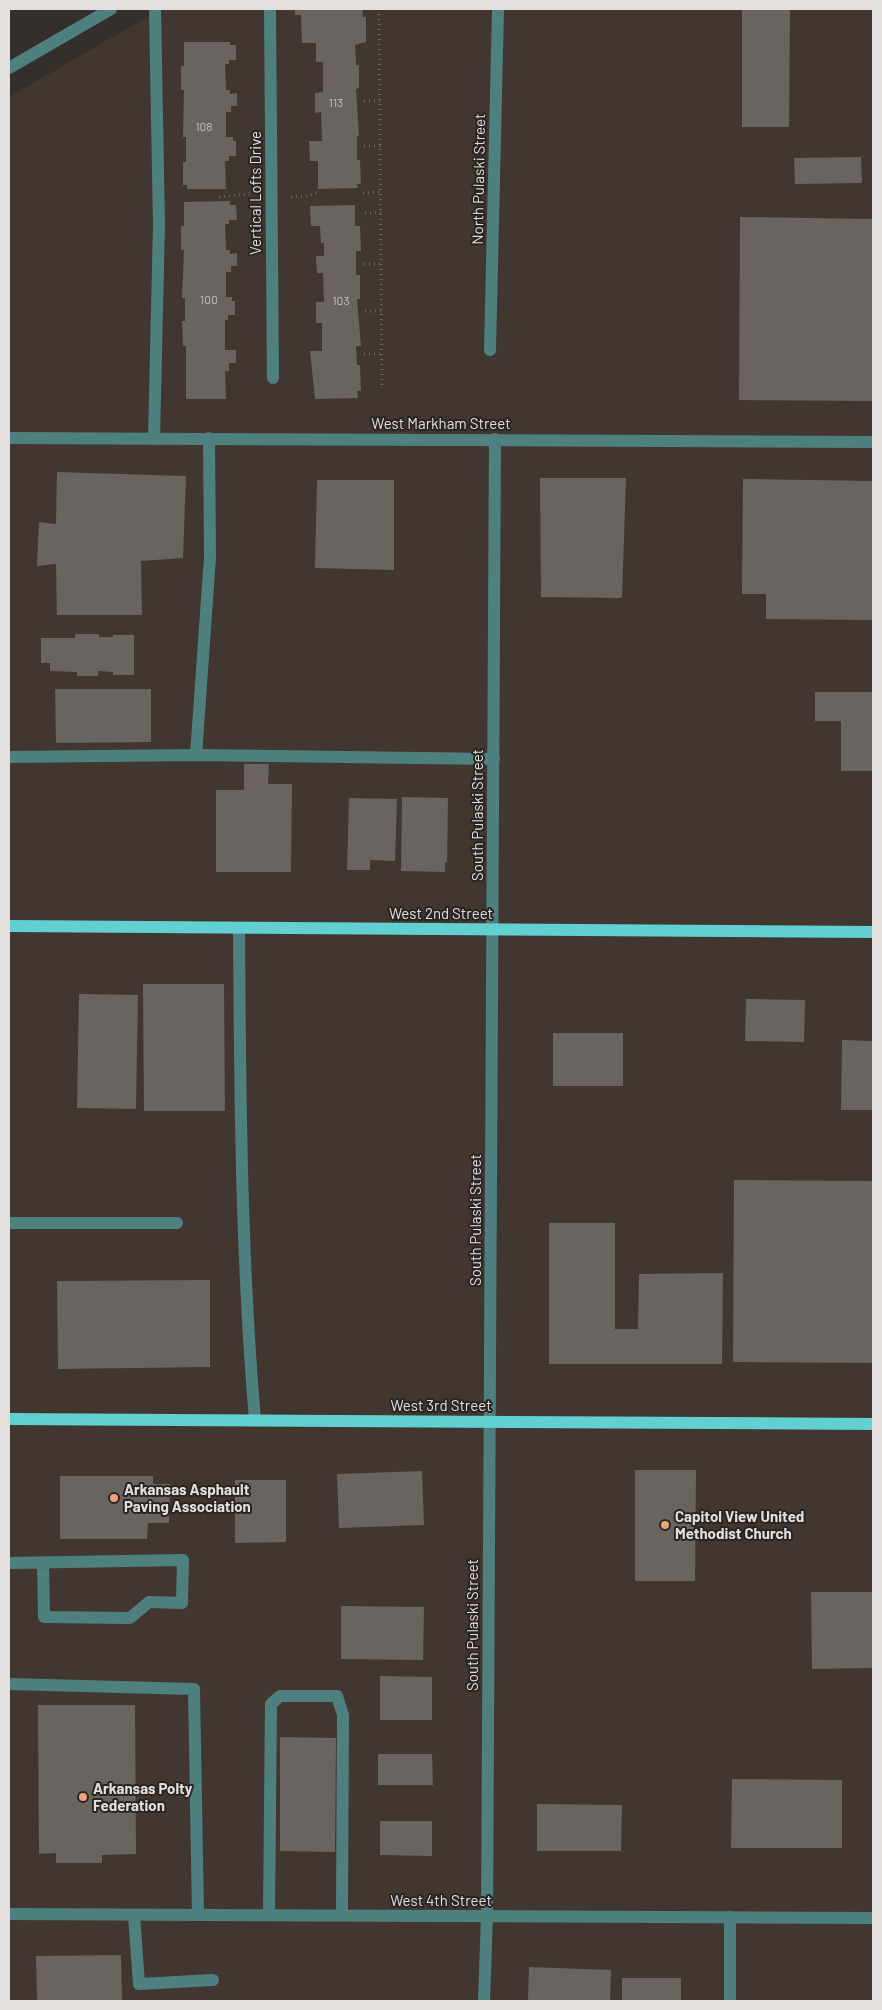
<svg xmlns="http://www.w3.org/2000/svg" width="882" height="2010" font-family="Barlow,sans-serif">
  <rect width="100%" height="100%" fill="#342f2b"/>
  <path fill="#413730" d="M161,9H873V2001H9V97Z"/>
  <g fill="#696460">
    <path d="M295,9H362L363,17H366V42L355,45L356,65H359V88L356,89L359,136H357V160H360L361,184H357L358,188L318,189V161H310L309,141H322L321,112L315,113V93L323,92V62H316V43H302L301,15H295Z"/>
    <path d="M742,9H790L789,127H742Z"/>
    <path d="M184,42H230V45H236V60H229V64H225L226,90H230V94L237,93V106H231V112H226V137H233V141H236V156H229V161H225L226,189H187V185H183V162H186V137H183L184,90H181V66H184Z"/>
    <path d="M861,157L862,183L795,184L794,158Z"/>
    <path d="M230,201V205H236L237,220H229V224H225L226,250H230V254L237,253V266H231V272H226V297H232V301H235V315H228V320H225V350H236V363H229V371H225L226,399H186V346H183L182,321H185V298H182L184,250H181V226H184V202Z"/>
    <path d="M355,205V226H360L361,251H356V275H360V299H357L361,346H356L357,365H360L361,391H357L358,398L315,399L310,351H322V323H316V302H324L323,273H317L316,256H324V243H321L320,226H311L310,206Z"/>
    <path d="M740,217L873,219V401L739,400Z"/>
    <path d="M57,472L186,476L183,558L141,561L142,615H57L56,564L37,566L39,522L56,524Z"/>
    <path d="M540,478H626L622,598L541,597Z"/>
    <path d="M743,479L873,481V620L766,619V594H742Z"/>
    <path d="M317,480H394V570L315,568Z"/>
    <path d="M75,634H99V637H113V635H134V675H113V672L98,671V676H77V672L50,671V663H41V638H75Z"/>
    <path d="M55,689H151V742L56,743Z"/>
    <path d="M815,692H873V771H841V721H815Z"/>
    <path d="M244,764H269L268,784H292L291,872H216V790H244Z"/>
    <path d="M402,797L448,798L447,862L445,863V872L401,871Z"/>
    <path d="M349,798L397,799L395,861L370,860V870H347Z"/>
    <path d="M143,984H224L225,1111H144Z"/>
    <path d="M79,994L138,995L136,1109L77,1108Z"/>
    <path d="M746,999L805,1000L804,1042L745,1041Z"/>
    <rect x="553" y="1033" width="70" height="53"/>
    <path d="M842,1040L873,1041V1110H841Z"/>
    <path d="M734,1180L873,1181V1363L733,1362Z"/>
    <path d="M549,1223H615V1329H638L639,1274L723,1273L722,1364H549Z"/>
    <path d="M210,1280V1367L58,1369L57,1281Z"/>
    <path d="M635,1470H696L695,1581H635Z"/>
    <path d="M422,1471L424,1525L339,1528L337,1474Z"/>
    <path d="M60,1476H153V1484H170L169,1523H148L147,1539H60Z"/>
    <path d="M235,1480H286V1542L235,1543Z"/>
    <path d="M811,1592H873V1668L812,1669Z"/>
    <path d="M341,1606L424,1607L423,1660L341,1659Z"/>
    <path d="M380,1676L432,1677V1720H380Z"/>
    <path d="M38,1705H135L136,1854L102,1855V1863H56V1853L39,1854Z"/>
    <path d="M280,1737L336,1738L335,1852L280,1851Z"/>
    <path d="M378,1754H432L433,1785H378Z"/>
    <path d="M732,1779L842,1780V1848H731Z"/>
    <path d="M537,1804L622,1805L621,1851H537Z"/>
    <path d="M380,1821H432V1856L380,1855Z"/>
    <path d="M121,1955L122,2001H37L36,1956Z"/>
    <path d="M529,1967L611,1970L610,2001H528Z"/>
    <rect x="622" y="1978" width="59" height="23"/>
  </g>
  <g fill="none" stroke-linecap="round" stroke-linejoin="round">
    <g stroke="#6b6663" stroke-width="3" stroke-dasharray="1 4" stroke-linecap="butt">
      <path d="M379,9L382,389"/>
      <path d="M364,101H380"/>
      <path d="M364,146H380"/>
      <path d="M363,193L381,192"/>
      <path d="M219,197L250,194"/>
      <path d="M291,197L306,196L320,192"/>
      <path d="M365,213H381"/>
      <path d="M364,264H381"/>
      <path d="M365,311H381"/>
      <path d="M364,354H381"/>
    </g>
    <g stroke="#4f8080" stroke-width="12">
      <path d="M270,9L273,378"/>
      <path d="M9,68L111,9"/>
      <path d="M490,350L498,9"/>
      <path d="M9,438L873,442"/>
      <path d="M154,439L159,224L155,9"/>
      <path d="M196,755L210,557L209,438"/>
      <path d="M9,757L196,755L494,759"/>
      <path d="M239,928C240,1092 241,1257 255,1420"/>
      <path d="M9,1223H177"/>
      <path d="M9,1563L183,1560L182,1603L149,1602L130,1618L44,1617L43,1563"/>
      <path d="M9,1684L194,1689L198,1915"/>
      <path d="M9,1914L873,1918"/>
      <path d="M134,1915L139,1984L213,1980"/>
      <path d="M269,1915L271,1704L280,1696H337L343,1715L342,1915"/>
      <path d="M484,2001L487,1916L495,439"/>
      <path d="M730,2001V1917"/>
    </g>
    <g stroke="#62cfd1" stroke-width="12">
      <path d="M9,926L873,932"/>
      <path d="M9,1419L873,1424"/>
    </g>
  </g>
  <g fill="#f0a27a" stroke="#2a2522" stroke-width="2">
    <circle cx="114" cy="1498" r="5"/>
    <circle cx="665" cy="1525" r="5"/>
    <circle cx="83" cy="1797" r="5"/>
  </g>
  <g text-anchor="middle" dominant-baseline="central" stroke-width="4" stroke-linejoin="round" paint-order="stroke">
    <g font-size="12" fill="#c4c0be">
      <text x="336" y="102">113</text>
      <text x="204" y="126">108</text>
      <text x="209" y="299">100</text>
      <text x="341" y="300">103</text>
    </g>
    <g font-size="15" fill="#e2dfdd" stroke="#2a2522">
      <text transform="translate(478 179) rotate(-89)">North Pulaski Street</text>
      <text transform="translate(255 193) rotate(-90)">Vertical Lofts Drive</text>
      <text x="441" y="423">West Markham Street</text>
      <text transform="translate(477 815) rotate(-90)">South Pulaski Street</text>
      <text x="441" y="913">West 2nd Street</text>
      <text transform="translate(475 1220) rotate(-90)">South Pulaski Street</text>
      <text x="441" y="1405">West 3rd Street</text>
      <text transform="translate(472 1625) rotate(-90)">South Pulaski Street</text>
      <text x="441" y="1900">West 4th Street</text>
    </g>
    <g font-size="15" font-weight="bold" fill="#e2dfdd" stroke="#2a2522" text-anchor="start">
      <text x="124" y="1489">Arkansas Asphault<tspan x="124" dy="17">Paving Association</tspan></text>
      <text x="675" y="1516">Capitol View United<tspan x="675" dy="17">Methodist Church</tspan></text>
      <text x="93" y="1788">Arkansas Polty<tspan x="93" dy="17">Federation</tspan></text>
    </g>
  </g>
  <rect width="882" height="2010" fill="none" stroke="#e2dfdd" stroke-width="20"/>
</svg>
